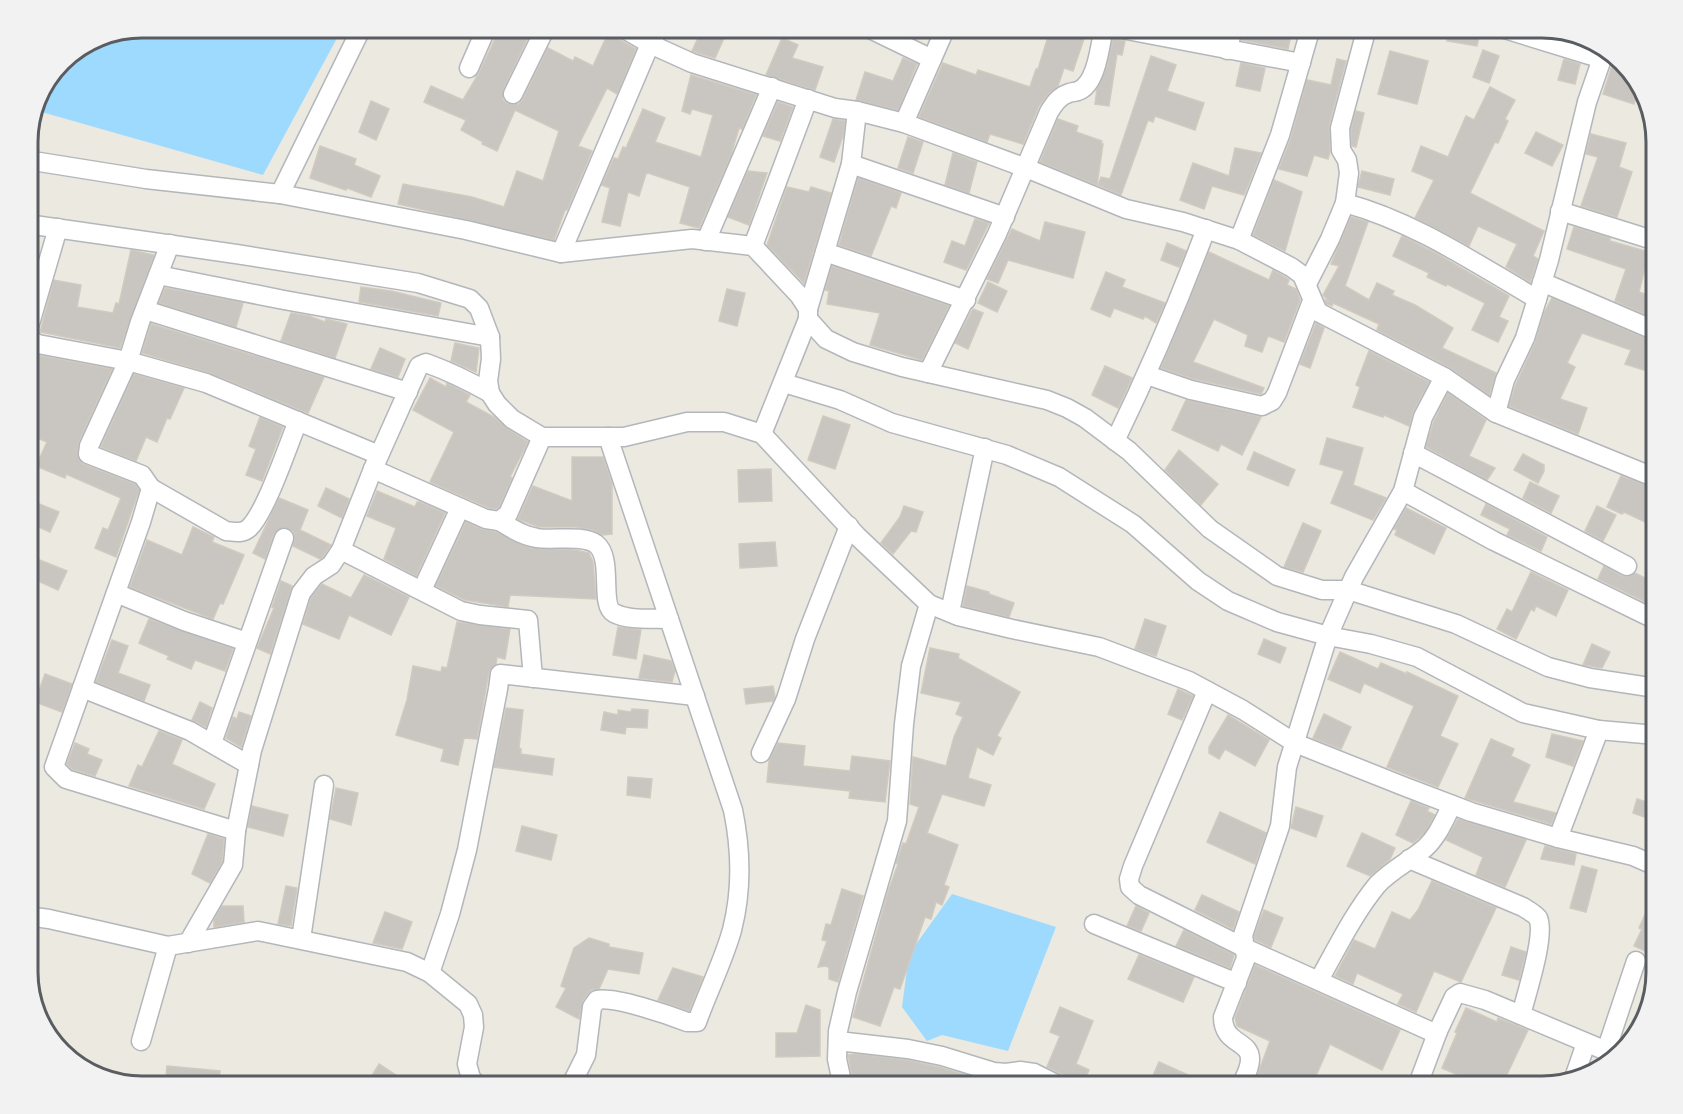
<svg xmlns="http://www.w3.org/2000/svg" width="1683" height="1114" font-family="Jost,sans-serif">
  <rect width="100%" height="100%" fill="#ece9e0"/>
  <g fill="#9edafe">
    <path d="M141,27H343L263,175L38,111L61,60L98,36Z"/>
    <path d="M952,894L1056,927L1008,1051L942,1035L927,1041L902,1007L909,954Z"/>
  </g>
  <g fill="#c9c5c0" stroke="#d1cabf" stroke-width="1.5">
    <path d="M498,27H533L503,90V100L508,104L513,105L519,104L523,99L548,48L573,61L575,57L593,66L610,29L615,37L636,49L617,94L607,88L578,146L592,151L567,210H565L554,240L398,204L403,184L472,197L504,207L517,171L543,181L559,131L515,110L497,151L482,144L483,142L461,130L466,120L424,102L431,86L463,100L479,73L494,41Z"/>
    <path d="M703,27H729L715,58L692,51Z"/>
    <path d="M1051,27H1088L1073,71L1064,68L1058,86L1049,93L1039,106L1023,144L990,134L987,142L919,117L943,63L976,75L978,70L1030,87L1036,69H1038Z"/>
    <path d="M1278,27L1292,30L1288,49L1242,40L1245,28L1276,37Z"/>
    <path d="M1449,27H1481L1477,46L1447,41Z"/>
    <path d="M782,38L798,45L792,58L823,67L815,90L766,75Z"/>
    <path d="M1113,39L1125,41L1122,55L1117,54L1109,106L1095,104L1097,89L1107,67Z"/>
    <path d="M1483,50L1499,56L1489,83L1473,77Z"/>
    <path d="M1390,51L1428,61L1417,104L1378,94Z"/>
    <path d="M1151,56L1176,65L1167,91L1204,103L1195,130L1155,116L1153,122L1148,120L1121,195L1098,185L1101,177L1110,179Z"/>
    <path d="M1615,56L1640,84L1634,104L1603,94Z"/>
    <path d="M903,58L917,64L898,110L856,100L865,72L893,81Z"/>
    <path d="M1337,59L1346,61L1329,125L1330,152L1328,159L1314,155L1307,176L1279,169L1291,138L1307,80L1331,85Z"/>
    <path d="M1564,59L1580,64L1575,84L1558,80Z"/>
    <path d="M1241,63L1265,68L1260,91L1236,86Z"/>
    <path d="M691,75L756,95L742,129L739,128L731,155L699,228L680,223L690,187L648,173L646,174L639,196L628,192L620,226L602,222L610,188L602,185L614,158L618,159L623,147L626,148L643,109L665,118L655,142L701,157L713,115L692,109L690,114L682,111Z"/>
    <path d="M1490,87L1515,100L1505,119L1508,121L1498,143L1495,142L1470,193L1544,231L1533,256L1538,259L1530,282L1506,267L1517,244L1478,226L1469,246L1415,218L1434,180L1412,171L1421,146L1448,157L1466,116L1474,120Z"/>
    <path d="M371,101L389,109L376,140L359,132Z"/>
    <path d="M778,102L793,107L780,141L763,136Z"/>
    <path d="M1356,111L1364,113L1356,147L1352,146L1351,129Z"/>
    <path d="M833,119L845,121L843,136L834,162L820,157Z"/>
    <path d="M1058,119L1078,126L1076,132L1102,141L1101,144H1103L1097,185L1040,162Z"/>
    <path d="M1536,132L1563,145L1552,166L1525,153Z"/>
    <path d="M1591,134L1626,143L1619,167L1632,172L1617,217L1581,206L1598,157L1586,154Z"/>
    <path d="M908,137L923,142L913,173L898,168Z"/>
    <path d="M320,146L356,159L354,165L380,176L371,197L347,188L346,190L310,178Z"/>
    <path d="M1235,148L1261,153L1244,195L1212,186L1204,209L1180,200L1193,163L1229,176Z"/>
    <path d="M953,153L977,162L969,193L945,185Z"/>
    <path d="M748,171L767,173L749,225L728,217Z"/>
    <path d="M1362,171L1394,179L1390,195L1358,187Z"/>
    <path d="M858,178L901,193L896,208L891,206L871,256L839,245Z"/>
    <path d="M1274,180L1302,192L1285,251L1253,235Z"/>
    <path d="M787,187L809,192L811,187L831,193L804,283L767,245Z"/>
    <path d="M1351,217L1368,222L1345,286L1369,300L1377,283L1394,291L1392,295L1415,305L1453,328L1442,348L1496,373L1489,395L1449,367L1377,330L1379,324L1333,303L1332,306L1327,304L1325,300L1329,301L1323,295L1339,266L1331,264Z"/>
    <path d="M975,219L989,223L966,270L944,262L952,241L965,246Z"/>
    <path d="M1045,222L1085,232L1073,278L1008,260L998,283L987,279L1012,229L1040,241Z"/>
    <path d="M1574,227L1610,238V241L1649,252L1639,292L1656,298V319L1615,301L1626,269L1567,249Z"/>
    <path d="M1402,236L1439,255L1509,296L1499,317L1508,321L1498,342L1472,330L1485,303L1447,284L1446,286L1427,277L1429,273L1393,256Z"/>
    <path d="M1167,243L1186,251L1179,267L1161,260Z"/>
    <path d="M131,250L154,255L120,348L40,332L54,280L81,285L77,307L113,313L116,303L119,304Z"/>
    <path d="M1209,252L1269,280L1273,270L1285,277L1289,280L1287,285L1296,289L1300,300L1284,342L1268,336L1262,352L1245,346L1248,335L1214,319L1193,362L1264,388L1261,394L1194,379L1161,368Z"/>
    <path d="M832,266L949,306L922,360L870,345L880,313L827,304L829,291L825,290Z"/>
    <path d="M1106,272L1125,280L1122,287L1165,303L1156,323L1145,316L1143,319L1114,308L1110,317L1091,309Z"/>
    <path d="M988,282L1007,291L997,312L978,303Z"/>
    <path d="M361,287L391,291L441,303L438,316L359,302Z"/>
    <path d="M165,288L243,303L236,327L159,303Z"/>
    <path d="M727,289L745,293L737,326L719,321Z"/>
    <path d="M1552,298L1654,342L1644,370L1625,364L1631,350L1582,333L1567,363L1575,367L1560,399L1587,408L1578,434L1509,406L1516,384L1535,343L1544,313Z"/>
    <path d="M973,309L983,313L968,349L955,343Z"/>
    <path d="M291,313L309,316L325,322L326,319L347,324L335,358L281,341Z"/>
    <path d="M1316,323L1324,328L1310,368L1300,364Z"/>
    <path d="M151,324L324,377L308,413L210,373L142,353Z"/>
    <path d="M455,343L479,348L476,372L451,361Z"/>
    <path d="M380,348L405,359L398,377L371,369Z"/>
    <path d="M27,351L36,355L112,369L79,441L77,453L80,461L83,464L135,484L139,490L116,557L95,548L103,528L108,530L121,498L66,474L65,478L36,466L47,442L37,438L39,435L27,430Z"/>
    <path d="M1369,351L1429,382L1413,412L1409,426L1384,415L1383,417L1353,407L1360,387L1356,385Z"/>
    <path d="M1105,366L1132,378L1118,408L1092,395Z"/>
    <path d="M134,374L184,388L170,419L167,418L157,442L146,437L136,461L101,447Z"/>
    <path d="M430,378L446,387L447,383L470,395L466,402L494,417L506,428L528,442L510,477L512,478L499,507L496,509L489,508L430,482L454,432L413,410Z"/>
    <path d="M1448,393L1486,420L1469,456L1495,468L1487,480L1426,447L1434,421Z"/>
    <path d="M1186,400L1261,417L1242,455L1221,444L1218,451L1172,430Z"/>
    <path d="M823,416L850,425L835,469L808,460Z"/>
    <path d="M260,417L283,427L262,481L246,475L256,449L249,446Z"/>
    <path d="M1327,438L1363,448L1353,485L1386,498L1373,520L1331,503L1344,471L1320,464Z"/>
    <path d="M1179,450L1218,484L1201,505L1165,470Z"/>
    <path d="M1254,452L1295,470L1288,486L1247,469Z"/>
    <path d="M1523,454L1544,465V471L1538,483L1514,470Z"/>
    <path d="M572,457H603L612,484V534L602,535L593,530L577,527H539L518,519L533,486L572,501Z"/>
    <path d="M771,469L772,501L739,502L738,470Z"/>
    <path d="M1621,476L1656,489V527L1624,512L1622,514L1607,507Z"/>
    <path d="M1530,482L1559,496L1551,513L1523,498Z"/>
    <path d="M326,488L349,499L342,518L318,506Z"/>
    <path d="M377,491L415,507L417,502H420L445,513L416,576L384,559L396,528L367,516Z"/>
    <path d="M279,498L308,510L300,530L331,545L323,557L320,559L293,546L295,537L293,531L283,527L274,534L265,559L253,553Z"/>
    <path d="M27,499L59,512L50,532L27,522Z"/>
    <path d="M1486,504L1547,537L1541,551L1507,535L1510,529L1481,515Z"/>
    <path d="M904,506L923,512L916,532L911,531L893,554L881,543L900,517Z"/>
    <path d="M1597,506L1616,515L1603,541L1585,531Z"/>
    <path d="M1406,508L1446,528L1434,554L1395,535L1397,530L1394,529Z"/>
    <path d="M466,522L482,529L495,532L530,548L575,550L589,553L593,562L596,599L510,595L508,607L465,600L436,586Z"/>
    <path d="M1303,523L1321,531L1303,572L1284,567Z"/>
    <path d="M193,527L214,537L212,542L244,555L223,604L220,603L213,619L130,587L147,540L182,555Z"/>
    <path d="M775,542L777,566L740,568L739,544Z"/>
    <path d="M27,555L67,571L58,590L27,576Z"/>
    <path d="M1604,566L1622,576L1628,577L1635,573L1651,581L1656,571V607L1598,579Z"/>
    <path d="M1531,572L1568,590L1556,616L1536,606L1534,611L1531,609L1516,639L1497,629L1507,609L1512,612Z"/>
    <path d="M364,575L409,597L391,635L349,615L339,639L303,624L311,598L322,584L351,598Z"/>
    <path d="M281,581L292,586L270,654L257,648L274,608L272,607Z"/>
    <path d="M967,586L989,592V594L1014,603L1009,617L963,606Z"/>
    <path d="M149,619L233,649L225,671L195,660L191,669L167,659L169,656L139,643Z"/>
    <path d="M1145,619L1166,626L1156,656L1135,649Z"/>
    <path d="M457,622L510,629L505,659L497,657L496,664L489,672L477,739L464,738L458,765L441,761L444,749L396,735L407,700L413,666L441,672L442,667L447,668Z"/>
    <path d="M618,627L641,630L636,659L613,655Z"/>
    <path d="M1264,639L1286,648L1280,663L1258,654Z"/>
    <path d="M112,640L128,646L118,673L150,685L144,701L96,682Z"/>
    <path d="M1592,644L1610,652L1602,668L1583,665Z"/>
    <path d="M930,648L959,654L958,658L1020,692L997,736L1001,738L993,755L977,747L968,778L991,785L984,806L942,794L927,833L958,845L944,885L949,887L942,905L936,902L931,919L925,917L900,989L894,987L880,1026L853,1017L888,892L898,864L896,863L899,855L903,843L906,844L919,807L910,804L913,757L946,766L954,737L963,717L956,714L961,702L921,693Z"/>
    <path d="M1340,652L1378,669L1381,663L1407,674V672L1458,696L1440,736L1458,744L1438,787L1387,767L1414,706L1364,683L1360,693L1328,679Z"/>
    <path d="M644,655L671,661L675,671L672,682L639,678Z"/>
    <path d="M45,674L72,684L62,712L35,702Z"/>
    <path d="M773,686L775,697L773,701L746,704L744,689Z"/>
    <path d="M1178,689L1193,696L1182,720L1168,714Z"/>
    <path d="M200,702L212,708L206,727L192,720Z"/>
    <path d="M506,708L523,710L519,748L521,749V754L554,759L552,775L494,767Z"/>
    <path d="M632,709L648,710L647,728L626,727L625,734L601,730L604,712L618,715V710L631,712Z"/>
    <path d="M239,712L251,716L241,747L226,738L233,717L237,719Z"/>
    <path d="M1324,714L1351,727L1341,749L1313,738Z"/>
    <path d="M1228,715L1269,740L1255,766L1225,749L1219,759L1209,753V747Z"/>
    <path d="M159,731L182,740L172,764L215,784L204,809L129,786L138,765L142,767Z"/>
    <path d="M1552,734L1583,741L1573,766L1546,757Z"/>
    <path d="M1491,739L1514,749L1511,756L1530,765L1513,802L1556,813L1551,824L1465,798Z"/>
    <path d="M75,743L89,749L87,754L102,760L95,776L72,769L67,764Z"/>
    <path d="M778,743L805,746L803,766L850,771L852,756L890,761L885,802L849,798L850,791L767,782L769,761Z"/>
    <path d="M628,777L652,779L650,798L627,795Z"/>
    <path d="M336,788L358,793L351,825L330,819Z"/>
    <path d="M1637,799L1656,805V821L1633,813Z"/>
    <path d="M1411,801L1429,808L1427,811L1435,815L1425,832L1413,843L1396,835Z"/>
    <path d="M252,806L288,815L283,836L248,827Z"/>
    <path d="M1296,807L1323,816L1316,837L1291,828Z"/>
    <path d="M1220,812L1266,833L1255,864L1207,842Z"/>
    <path d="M1458,819L1526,840L1505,887L1476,875L1483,857L1446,840Z"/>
    <path d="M522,826L557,835L551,860L516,851Z"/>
    <path d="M1362,833L1395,848L1390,859L1370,876L1347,866Z"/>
    <path d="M208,834L224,839L222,862L210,883L192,874Z"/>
    <path d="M1545,846L1576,854L1574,865L1541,859Z"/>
    <path d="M1582,866L1597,870L1586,912L1570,908Z"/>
    <path d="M1432,881L1496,908L1461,982L1434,971L1416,1012L1398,1004L1403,994L1357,973L1353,984L1335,976L1354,940L1375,949L1392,912L1410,920L1418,910Z"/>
    <path d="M286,886L297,888L291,926L278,924Z"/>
    <path d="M842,889L863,896L838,982L829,979V968L826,966L818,967L827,941L822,940L826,924L831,925Z"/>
    <path d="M1656,890V956L1634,946L1642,929L1639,928Z"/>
    <path d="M1202,895L1239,912L1233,929L1195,910Z"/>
    <path d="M222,906H243L244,922L214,927V920Z"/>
    <path d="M1136,906L1149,913L1141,931L1127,926Z"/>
    <path d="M1264,910L1283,918L1271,947L1255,940L1254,936Z"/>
    <path d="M385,912L412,922L402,949L373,943Z"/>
    <path d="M1184,930L1234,955L1230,968L1176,946Z"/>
    <path d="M589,938L609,944V947L643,953L639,974L608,969L599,989L591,990L583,1000L579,1019L556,1007L566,988L561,986L574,948Z"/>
    <path d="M1511,947L1526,952L1519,980L1502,975Z"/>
    <path d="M1139,955L1194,977L1183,1002L1128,979Z"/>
    <path d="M1255,965L1400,1030L1382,1070L1330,1044L1311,1087H1305L1287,1079L1284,1087H1253L1270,1041L1237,1026L1235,1018Z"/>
    <path d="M673,968L703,977L689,1011L658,1000Z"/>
    <path d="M806,1005L820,1010V1056L776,1057V1033H797Z"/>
    <path d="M1060,1007L1093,1021L1076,1064L1089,1070L1082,1087H1073L1072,1081L1068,1077L1047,1067L1060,1036L1050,1032Z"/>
    <path d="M1466,1008L1497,1022L1498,1018L1528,1030L1501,1087H1461L1465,1078L1442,1068L1457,1033L1455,1032Z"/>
    <path d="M857,1054L906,1060L939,1067L981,1080L995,1087H854L848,1055Z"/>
    <path d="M1159,1062L1188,1075L1183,1087H1148Z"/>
    <path d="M379,1064L414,1087H365Z"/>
    <path d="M167,1066L220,1071L219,1087H165Z"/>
  </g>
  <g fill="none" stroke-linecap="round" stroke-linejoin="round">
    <defs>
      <g id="minor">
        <path d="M621,27L650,44L692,63L835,108L857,111L904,123L1026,168L1126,209L1183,222L1239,240L1291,267L1302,275L1318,312L1444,377L1423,417L1403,491L1354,577L1328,636L1287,767L1280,826L1243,935L1246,958L1223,1017C1223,1045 1251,1040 1250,1060C1250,1069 1244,1079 1240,1087"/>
        <path d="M866,27L932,59"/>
        <path d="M1111,27L1301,63"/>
        <path d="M1498,27L1602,59"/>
        <path d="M1227,50L1234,27"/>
        <path d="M469,68L487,27"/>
        <path d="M513,94L546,27"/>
        <path d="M904,123L946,27"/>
        <path d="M27,160L146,179L280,194L466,230L561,253L692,239L753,246L799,295L808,309V319L762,434"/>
        <path d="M851,164L1005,217"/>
        <path d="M280,194L362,27"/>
        <path d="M1345,203C1415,222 1475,263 1537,299"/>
        <path d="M1560,211L1656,241"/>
        <path d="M27,224L236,254L418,283L470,299L479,308L490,337L491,359L488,381L490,393L497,404L512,419L542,437H624L687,422H724L762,434L857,536L929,604L958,616L1012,629L1099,647L1189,681L1243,710L1295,743L1403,786L1471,812L1558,838L1633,856L1656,866"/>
        <path d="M58,228L29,327V339L38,344L128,361L206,383L379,455"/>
        <path d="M1239,240L1280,135L1311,27"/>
        <path d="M706,241L772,87"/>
        <path d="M170,244L140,322L128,361L89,446L88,454L142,475L151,488L141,522L54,767L66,779L236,831"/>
        <path d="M753,246L808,99"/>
        <path d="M825,252L966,300"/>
        <path d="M561,253L650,44L660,27"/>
        <path d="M158,275L284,300L490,337"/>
        <path d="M1542,282L1656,331"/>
        <path d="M1307,284L1330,239L1345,203L1349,173L1347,160L1341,150L1340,128L1366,31L1365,27"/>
        <path d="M808,309L851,164L857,111"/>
        <path d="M145,310L408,392"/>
        <path d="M808,319L826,339L853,352L902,367L1047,400L1067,408L1085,418L1129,451L1210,529L1277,576L1322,590H1348L1456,624L1548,667L1590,678L1656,688"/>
        <path d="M928,373L997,234L1049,112C1054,104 1059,96 1069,93C1072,92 1075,92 1078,91C1097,84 1100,45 1104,27"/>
        <path d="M1147,375L1191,390L1262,406L1272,401L1277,393L1312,301"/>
        <path d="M1444,377L1496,413L1656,478"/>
        <path d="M784,383L840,400L892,423L1007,455L1059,477L1133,524L1198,581L1228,601L1277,622L1328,636L1371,644L1417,657L1523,713L1599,730L1656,735"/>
        <path d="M1496,413L1505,380L1525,338L1549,260L1587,102L1606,47"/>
        <path d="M1115,441C1149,371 1179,301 1206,229"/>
        <path d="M1413,453L1627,566"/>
        <path d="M373,469L486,519L499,521L508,514L542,437"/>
        <path d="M151,488L226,531C235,532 242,534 249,528C266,512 288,445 298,421"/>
        <path d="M1403,491L1494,541L1656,620"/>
        <path d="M499,521C511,528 523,536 537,538C553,541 583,534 596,544C614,558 599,605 614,613C629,621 653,618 669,619"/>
        <path d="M341,550L461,611L480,615L528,620L533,678"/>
        <path d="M422,590L460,508"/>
        <path d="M116,593L184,621L247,642"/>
        <path d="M950,612L985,448"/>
        <path d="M82,688L190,731L249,765"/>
        <path d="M1207,691L1133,866L1129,879L1130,887L1139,895L1245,948L1430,1031H1438L1454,997L1460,993L1485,1000L1616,1055"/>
        <path d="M212,743L284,538"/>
        <path d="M761,753L786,699L805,639L849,526"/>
        <path d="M1558,838L1599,730"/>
        <path d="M1409,859L1523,907C1528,910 1535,914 1538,918C1546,935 1526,995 1521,1015"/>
        <path d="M27,916L49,919L168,946L258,931L407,962L430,973L468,1004L473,1015L474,1027L467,1064L471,1078L479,1087"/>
        <path d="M1094,924L1237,983"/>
        <path d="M301,939L324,785"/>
        <path d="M188,943L233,865L236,831L252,750L301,593L314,576L331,565L341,550L373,469L419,366L426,363C448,371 469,381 490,393"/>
        <path d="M430,973L450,914L467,850L498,689L500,674L695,696"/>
        <path d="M1319,980C1337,948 1354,913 1377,885C1391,870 1410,861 1425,848C1438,836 1444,820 1452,805"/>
        <path d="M141,1041L168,946"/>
        <path d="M838,1041L908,1049L942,1056L994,1072L1006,1073L1020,1071L1034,1073L1062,1087"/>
        <path d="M1606,1051L1636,961"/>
        <path d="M1574,1078L1586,1043"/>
        <path d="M570,1087L586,1055L592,1007L597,1000C614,996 669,1015 687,1022H697C708,991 723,962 732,930C742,891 741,849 733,810L608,437"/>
        <path d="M843,1087L837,1059L838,1031L847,992L897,821L904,724L911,666L929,604"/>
        <path d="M1417,1087L1438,1031"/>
      </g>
    </defs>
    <use href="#minor" stroke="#b3b7bb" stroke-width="21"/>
    <use href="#minor" stroke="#fff" stroke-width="18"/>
  </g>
  <path d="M0 0H1683V1114H0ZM142 38H1542A104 104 0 0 1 1646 142V972A104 104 0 0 1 1542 1076H142A104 104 0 0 1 38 972V142A104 104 0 0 1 142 38Z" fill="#f2f2f2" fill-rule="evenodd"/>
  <path fill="none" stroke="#595d62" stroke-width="3" d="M142 38H1542A104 104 0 0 1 1646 142V972A104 104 0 0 1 1542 1076H142A104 104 0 0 1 38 972V142A104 104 0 0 1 142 38Z"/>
</svg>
